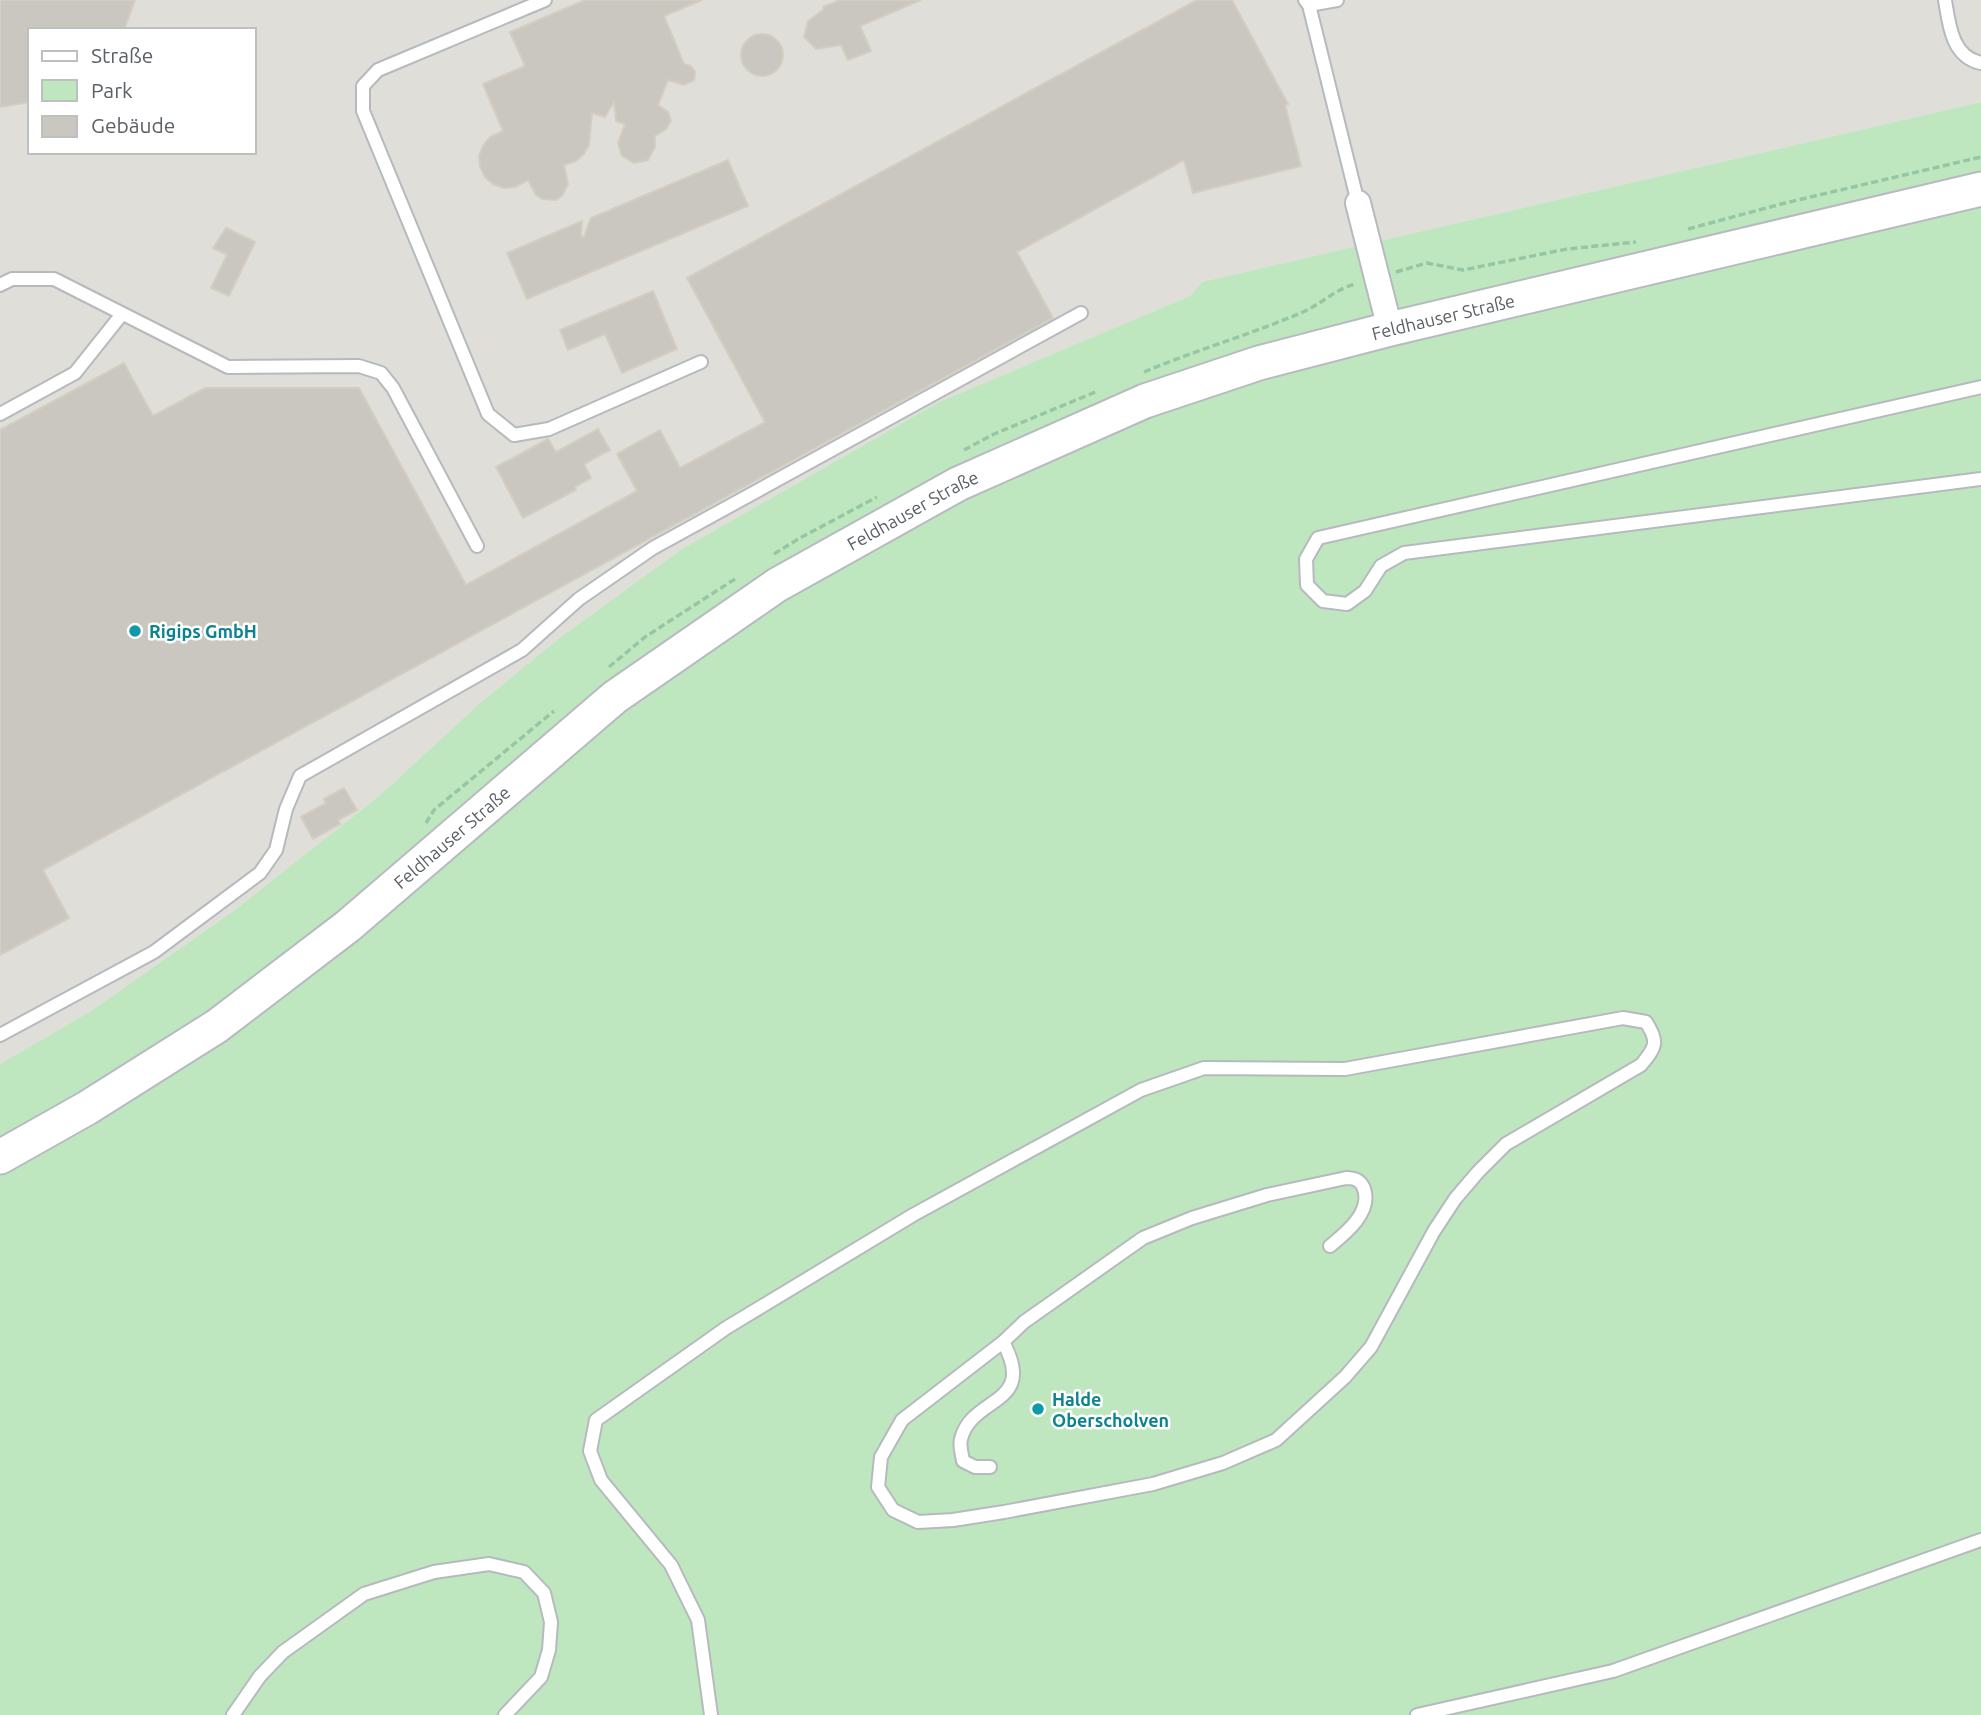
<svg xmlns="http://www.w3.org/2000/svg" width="1981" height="1715" font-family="Ubuntu,sans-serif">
  <rect width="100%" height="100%" fill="#efece3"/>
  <path fill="#dfded8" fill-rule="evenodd" d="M0,0H1981V102L1202,282L1190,296L939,402L682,549L562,636L480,703L378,797L236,909L91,1011L0,1064ZM30,30H254V152H30Z"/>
  <path fill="#bfe7bf" d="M1981,102V1715H0V1064L91,1011L236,909L378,797L480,703L562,636L682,549L939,402L1190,296L1202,282Z"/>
  <g fill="#cac7c0" stroke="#d4cec1" stroke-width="2">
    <path d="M0,0H135L124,30H30V102L0,107Z"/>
    <path d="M585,0H702L664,16L684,64L691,66L695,72L694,80L684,85L668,80L658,105L668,112L671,121L666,129L655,136V147L648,160L634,163L622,156L618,143L625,124L616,121L614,102L605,117L592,113L589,145L584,154L576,161L564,165L568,184L562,196L556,200L542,199L536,195L528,180L515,187L504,188L493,184L485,177L480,167L479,156L483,146L490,137L503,131L483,84L525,66L510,32Z"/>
    <path d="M840,0H921L860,26L871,51L848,60L841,45L816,49L804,37L808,21L824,9L823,7Z"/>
    <path d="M1197,0H1232L1288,104L1285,105L1301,166L1193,193L1184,160L1017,252L1053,318L43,870L69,918L0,955V430L124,363L153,416L205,388H359L466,585L637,491L617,454L660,430L680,468L765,422L687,278Z"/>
    <circle cx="762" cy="55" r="21"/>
    <path d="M728,160L748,206L527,299L507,253L582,221L581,236L584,237L591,218Z"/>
    <path d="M226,228L255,242L229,296L211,288L227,255L213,248Z"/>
    <path d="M653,291L677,349L622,373L605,334L568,350L560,330Z"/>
    <path d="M598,429L610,450L584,464L591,478L575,487L576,490L523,518L496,467L548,439L556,452Z"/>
    <path d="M344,788L357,810L338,820L340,824L313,839L301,817L326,803L324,799Z"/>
  </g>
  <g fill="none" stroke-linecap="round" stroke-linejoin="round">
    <defs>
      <g id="lane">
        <path d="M545,0L378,70L363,86V111L488,414L514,435L549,429L701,362"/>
        <path d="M1305,0L1309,5L1358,203"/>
        <path d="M1945,0C1949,25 1952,57 1981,63"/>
        <path d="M1309,5L1337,0"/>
        <path d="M0,285L12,279H54L228,367L359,366L381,373L393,388L477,546"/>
        <path d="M1981,387L1318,538L1306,559L1307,585L1323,601L1347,604L1365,591L1381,566L1404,553L1981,479"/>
        <path d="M0,414L75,373L122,314"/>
        <path d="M0,1035L154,952L260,873L276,850L286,809L300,776L522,650L579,599L653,548L1081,313"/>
        <path d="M990,1467H975L963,1461C962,1454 959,1446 961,1439C972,1395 1038,1406 1003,1342L1024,1322L1143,1238L1192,1218L1267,1195L1346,1178C1355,1178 1361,1180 1364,1189C1372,1212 1346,1233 1330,1246"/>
        <path d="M233,1715L260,1676L283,1652L364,1594L434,1572L489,1564L524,1572L544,1593L551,1622L549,1650L541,1677L505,1715"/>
        <path d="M711,1715L698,1620L671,1565L601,1480L590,1451L596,1420L726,1328L913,1215L1141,1090L1204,1068L1345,1069L1623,1018L1646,1022C1659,1042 1656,1047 1641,1065L1506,1144L1478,1172L1455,1199L1434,1231L1371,1347L1345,1377L1276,1440L1223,1463L1153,1484L1004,1512L953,1520L918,1522L893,1510L878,1487L881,1457L902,1420L1003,1342"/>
        <path d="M1417,1715L1613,1671L1981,1540"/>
      </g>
      <path id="street" d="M1358,203L1390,329"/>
      <g id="secondary">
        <path id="s1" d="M0,1157L87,1108L217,1026L348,926L615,697L777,585L958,484L1145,401L1259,363L1390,329L1981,189"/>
      </g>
    </defs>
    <use href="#lane" stroke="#b6b9be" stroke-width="16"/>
    <use href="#street" stroke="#b6b9be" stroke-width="28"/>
    <use href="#secondary" stroke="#b7bac0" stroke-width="37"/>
    <g stroke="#96c6a3" stroke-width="3.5" stroke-dasharray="7 3.5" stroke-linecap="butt">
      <path d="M1688,229L1785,203L1981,157"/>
      <path d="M1396,272L1427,263L1463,270L1567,249L1636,242"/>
      <path d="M1144,372C1196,350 1252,334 1303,312C1323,303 1332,291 1355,284"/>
      <path d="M964,450L994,434L1098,391"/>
      <path d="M774,554L800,538L877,497"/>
      <path d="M609,667L645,637L738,577"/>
      <path d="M426,823L434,810L554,711"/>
    </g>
    <use href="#lane" stroke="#fff" stroke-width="12"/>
    <use href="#street" stroke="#fff" stroke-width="24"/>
    <use href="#secondary" stroke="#fff" stroke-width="33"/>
  </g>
  <g fill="#0f9aa8" stroke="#fff" stroke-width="2.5">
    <circle cx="135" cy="631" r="7"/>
    <circle cx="1038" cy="1409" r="7"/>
  </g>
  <g text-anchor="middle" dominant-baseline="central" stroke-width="5" stroke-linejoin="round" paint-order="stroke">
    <g font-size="18" fill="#5b6065" stroke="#fff">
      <text stroke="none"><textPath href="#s1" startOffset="1689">Feldhauser Straße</textPath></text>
      <text stroke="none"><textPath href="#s1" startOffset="1122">Feldhauser Straße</textPath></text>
      <text stroke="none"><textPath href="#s1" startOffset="555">Feldhauser Straße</textPath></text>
    </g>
    <g font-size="18" font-weight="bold" fill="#0d838f" stroke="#fff" text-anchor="start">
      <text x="149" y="631">Rigips GmbH</text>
      <text x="1052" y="1399">Halde<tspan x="1052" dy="21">Oberscholven</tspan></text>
    </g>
  </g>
  <rect x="28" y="28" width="228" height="126" fill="#ffffff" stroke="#bdbfc1" stroke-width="2"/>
  <rect x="42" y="51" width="35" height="10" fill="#ffffff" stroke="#bdbfc1" stroke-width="2"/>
  <text x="91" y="63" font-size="21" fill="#5b6065">Straße</text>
  <rect x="42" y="80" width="35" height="21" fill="#bfe7bf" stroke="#bdbfc1" stroke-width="2"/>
  <text x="91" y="98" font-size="21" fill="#5b6065">Park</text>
  <rect x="42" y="116" width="35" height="21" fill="#cac7c0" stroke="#bdbfc1" stroke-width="2"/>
  <text x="91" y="133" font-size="21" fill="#5b6065">Gebäude</text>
</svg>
